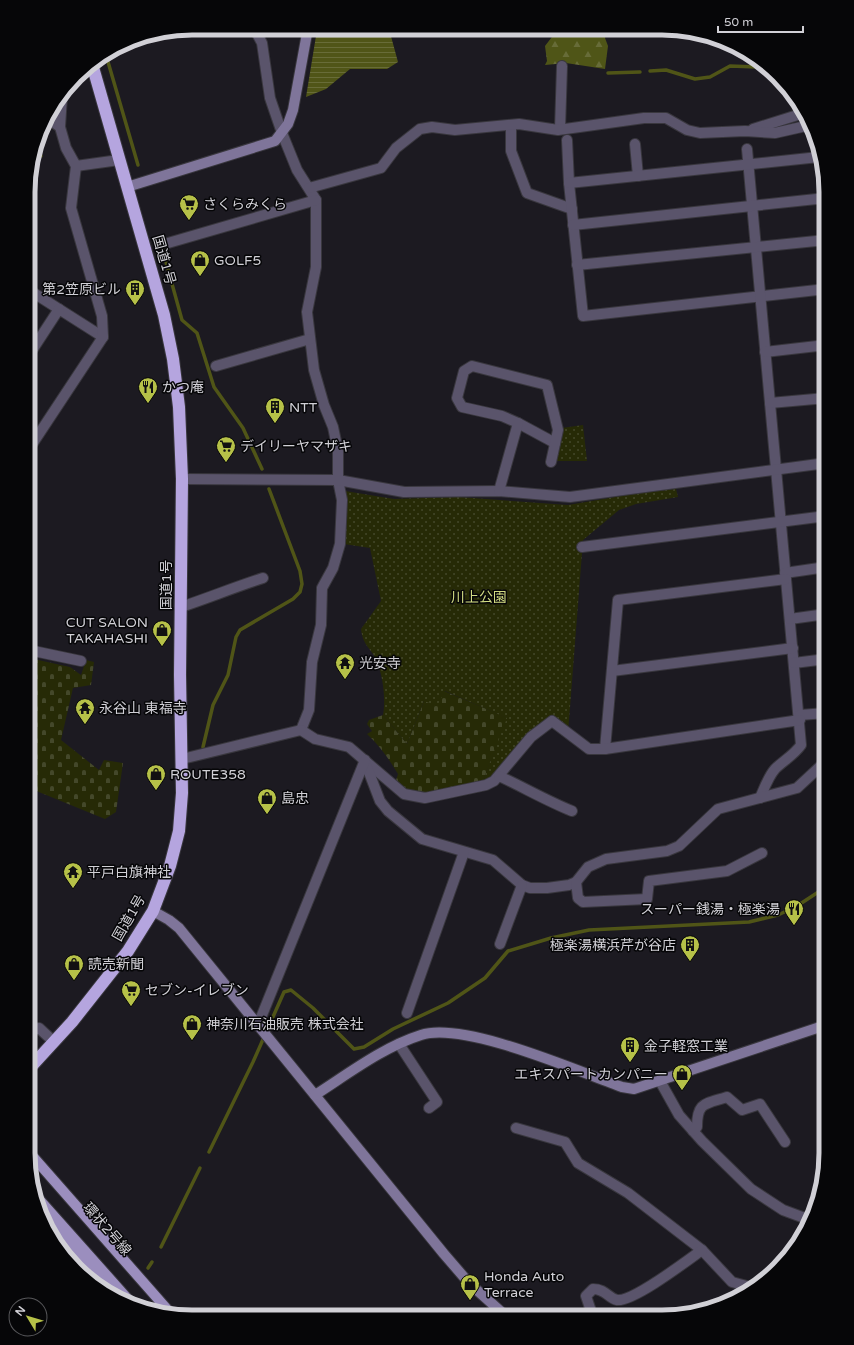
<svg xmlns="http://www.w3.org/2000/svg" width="854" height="1345" font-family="'Varela Round','Noto Sans JP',sans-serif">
  <defs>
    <pattern id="forest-firs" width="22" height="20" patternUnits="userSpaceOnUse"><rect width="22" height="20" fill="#4f5517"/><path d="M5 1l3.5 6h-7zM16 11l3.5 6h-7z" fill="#676c38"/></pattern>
    <pattern id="cemetery-stones" width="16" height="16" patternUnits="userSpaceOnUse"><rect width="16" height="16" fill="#262a06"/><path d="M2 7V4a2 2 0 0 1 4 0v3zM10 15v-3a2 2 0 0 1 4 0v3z" fill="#44482a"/></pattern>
    <pattern id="park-dots" width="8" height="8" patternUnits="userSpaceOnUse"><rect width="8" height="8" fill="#262a06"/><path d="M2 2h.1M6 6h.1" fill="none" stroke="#44482a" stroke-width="1.8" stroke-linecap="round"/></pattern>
    <pattern id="water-rules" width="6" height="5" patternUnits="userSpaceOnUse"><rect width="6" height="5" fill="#505517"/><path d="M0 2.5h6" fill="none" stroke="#686c38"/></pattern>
  </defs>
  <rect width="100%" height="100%" fill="#1c1a21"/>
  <g fill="url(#forest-firs)">
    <path d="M558,29H607L605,38L608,46L605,69L566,63L545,65L547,61L545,46Z"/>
    <path d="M682,29L725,40L760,61L751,63L717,39Z"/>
  </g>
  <g fill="url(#cemetery-stones)">
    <path d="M29,658L70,667L81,675L86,660L94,662L91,685L73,688L61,740L99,770L104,760L123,763L116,812L105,819L29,788Z"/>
    <path d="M444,691L508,718L482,783L428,792H411L396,780L398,774C389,759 380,746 367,734L372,731L367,724L369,720L383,715L407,744L424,701Z"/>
  </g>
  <g fill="url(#park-dots)">
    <path d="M583,425L587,461H556L562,428Z"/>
    <path d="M676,489L678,497L636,504L619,510L583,540L568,733L552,721L494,781L482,783L507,718L445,691L437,706L424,701L407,744L383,715C386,700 383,676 377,662C372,648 363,647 361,629L381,601L370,548L344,544L345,491L394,499L458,497L568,505L639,493Z"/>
  </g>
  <path fill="url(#water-rules)" d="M337,28L389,29L398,62L387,69H350L326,89L306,97L316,36Z"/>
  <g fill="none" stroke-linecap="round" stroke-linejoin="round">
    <g stroke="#505517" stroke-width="3.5">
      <path d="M106,55L138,165"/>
      <path d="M650,71L666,70L695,79L710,77L730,66L757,67L764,64"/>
      <path d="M608,73L640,72"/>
      <path d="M34,156H41"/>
      <path d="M161,244L182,320L197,333L214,387L243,428L262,469"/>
      <path d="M203,747L213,705L228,675L236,637L240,630L293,599L300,592L302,584L300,571L269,489"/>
      <path d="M209,1152L253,1062L284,992L291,990L313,1008L354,1049L364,1047L393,1029L448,1003L485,978L508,951L551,938L589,930L749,922L778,915L797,906L826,887"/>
      <path d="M161,1247L200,1168"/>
      <path d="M148,1268L152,1262"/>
    </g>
    <defs>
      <g id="street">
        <path d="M254,28L262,43L270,98L282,133L297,170L316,200V267L307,312L314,370L324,405L333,427L338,451V480L342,500L340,544L333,568L322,588L321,625L312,662L309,710L301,730"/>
        <path d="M511,126V151L527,193L572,209"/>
        <path d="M60,127L62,96"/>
        <path d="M560,129L562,66"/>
        <path d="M753,129L804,113"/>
        <path d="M567,140L569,183L583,316L826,289"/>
        <path d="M635,144L638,176"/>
        <path d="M747,149L801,745C794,755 783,761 775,769C768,777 764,789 760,798"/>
        <path d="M76,166L119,160"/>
        <path d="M569,183L819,157"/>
        <path d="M309,188L381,168L396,148L420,129L432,127L455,130L519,124L558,130L644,118H666L687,130L700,133L745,131L775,133L806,126L812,127"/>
        <path d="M573,225L826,198"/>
        <path d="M168,243L316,200"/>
        <path d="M577,265L826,240"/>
        <path d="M29,290L103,337"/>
        <path d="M765,352L826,345"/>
        <path d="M29,355L59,309"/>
        <path d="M216,366L310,339"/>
        <path d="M770,403L826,398"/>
        <path d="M518,423L555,443"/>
        <path d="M29,449L103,337L102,316L71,208L76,166L66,148L60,127L53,122L45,119"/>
        <path d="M182,479L338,480L404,492L499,491L570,497L826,463"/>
        <path d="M499,491L518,423L502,416L462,407L457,398L464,371L472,366L547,385L558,430L551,462"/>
        <path d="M582,547L826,516"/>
        <path d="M785,573L826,567"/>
        <path d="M181,607C208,598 235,587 263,578"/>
        <path d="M790,619L826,614"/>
        <path d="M29,650L81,661"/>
        <path d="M794,663L826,659"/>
        <path d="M612,671L793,648"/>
        <path d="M800,715L826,713"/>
        <path d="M605,749L618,600L786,579"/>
        <path d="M182,759L301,730L315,739L349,747L404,794L425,798L486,785L494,781L531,737L552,721L589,749H605L800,720"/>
        <path d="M365,762L380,801L388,811L422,839L493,860L522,885L530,888H547L569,885L576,882L588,867L606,859L667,851L679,846L718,809L797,788L826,761"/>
        <path d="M499,776C523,787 547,801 572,811"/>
        <path d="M576,882L578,898L583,902L647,899L649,881L727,871L762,853"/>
        <path d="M500,944L522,885"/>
        <path d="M407,1013L464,852"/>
        <path d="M258,1025L365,760"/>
        <path d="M28,1032L39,1028L53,1041"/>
        <path d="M399,1044L437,1102L429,1108"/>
        <path d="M660,1081L679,1115L702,1141L751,1189L783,1210L810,1220"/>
        <path d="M516,1128L565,1142L578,1163L628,1193L702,1250L732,1282L754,1288"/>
        <path d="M693,1131L697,1127C697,1102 705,1104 727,1097L742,1110L760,1104L785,1142"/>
        <path d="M593,1317L586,1296L593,1289C606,1289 608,1298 617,1300C633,1302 688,1260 702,1250"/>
      </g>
      <g id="secondary">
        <path d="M127,187L275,141L288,124L293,110L308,28"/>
        <path d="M153,911L169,920L179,928L444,1254L469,1283L507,1317"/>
        <path d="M315,1095C348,1074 383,1047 421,1035C464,1021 577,1071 622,1087L634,1089L826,1025"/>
      </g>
      <g id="primary">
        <path d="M28,1151L173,1316"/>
        <path d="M37,1197L134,1306"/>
        <path d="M40,1212L117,1298"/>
      </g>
      <path id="highway" d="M28,1070L72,1022L128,951L153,911L170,866L179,831L182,793L180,675L182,479L179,407L173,359L164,315L92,64"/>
    </defs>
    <use href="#street" stroke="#39373e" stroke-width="12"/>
    <use href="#secondary" stroke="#39373e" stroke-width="12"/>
    <use href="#primary" stroke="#39373e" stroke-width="12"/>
    <use href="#highway" stroke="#39373e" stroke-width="14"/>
    <use href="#street" stroke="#5a546b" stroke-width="10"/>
    <use href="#secondary" stroke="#7f759a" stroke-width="10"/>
    <use href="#primary" stroke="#9b8ebe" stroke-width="10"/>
    <use href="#highway" stroke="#b5a5df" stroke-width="12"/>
  </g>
  <defs>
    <symbol id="supermarket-pin" viewBox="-11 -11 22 30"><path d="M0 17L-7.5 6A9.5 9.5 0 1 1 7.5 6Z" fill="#b6c148" stroke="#060608"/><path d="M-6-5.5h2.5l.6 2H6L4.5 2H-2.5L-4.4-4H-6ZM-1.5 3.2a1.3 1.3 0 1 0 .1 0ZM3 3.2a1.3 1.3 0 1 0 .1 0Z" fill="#111"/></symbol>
    <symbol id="shop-pin" viewBox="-11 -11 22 30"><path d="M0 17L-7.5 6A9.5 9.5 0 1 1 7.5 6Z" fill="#b6c148" stroke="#060608"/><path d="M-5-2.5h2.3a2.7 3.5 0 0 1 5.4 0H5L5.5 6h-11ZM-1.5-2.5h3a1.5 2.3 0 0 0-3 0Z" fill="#111"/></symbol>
    <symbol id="building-pin" viewBox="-11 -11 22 30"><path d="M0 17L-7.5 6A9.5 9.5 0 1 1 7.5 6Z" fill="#b6c148" stroke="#060608"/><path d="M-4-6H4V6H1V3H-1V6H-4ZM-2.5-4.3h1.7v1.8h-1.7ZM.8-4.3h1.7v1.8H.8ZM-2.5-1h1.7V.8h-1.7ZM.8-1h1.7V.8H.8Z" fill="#111"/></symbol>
    <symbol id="restaurant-pin" viewBox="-11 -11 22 30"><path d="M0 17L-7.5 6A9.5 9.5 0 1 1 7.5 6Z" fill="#b6c148" stroke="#060608"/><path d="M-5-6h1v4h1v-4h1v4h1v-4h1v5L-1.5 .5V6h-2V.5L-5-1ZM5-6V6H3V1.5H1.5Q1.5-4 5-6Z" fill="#111"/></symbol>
    <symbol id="temple-pin" viewBox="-11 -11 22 30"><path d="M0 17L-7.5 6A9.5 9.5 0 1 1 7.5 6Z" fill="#b6c148" stroke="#060608"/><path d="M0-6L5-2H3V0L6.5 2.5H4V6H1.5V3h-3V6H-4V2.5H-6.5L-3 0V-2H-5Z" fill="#111"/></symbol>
  </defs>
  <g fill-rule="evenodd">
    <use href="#supermarket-pin" x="178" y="193" width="22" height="30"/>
    <use href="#shop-pin" x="189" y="249" width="22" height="30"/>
    <use href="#building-pin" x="124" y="278" width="22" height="30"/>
    <use href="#restaurant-pin" x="137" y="376" width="22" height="30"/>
    <use href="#building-pin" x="264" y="396" width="22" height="30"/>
    <use href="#supermarket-pin" x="215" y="435" width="22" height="30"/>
    <use href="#shop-pin" x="151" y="619" width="22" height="30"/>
    <use href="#temple-pin" x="334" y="652" width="22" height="30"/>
    <use href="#temple-pin" x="74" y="697" width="22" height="30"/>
    <use href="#shop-pin" x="145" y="763" width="22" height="30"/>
    <use href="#shop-pin" x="256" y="787" width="22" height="30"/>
    <use href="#temple-pin" x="62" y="861" width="22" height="30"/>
    <use href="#restaurant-pin" x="783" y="898" width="22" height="30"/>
    <use href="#building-pin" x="679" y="934" width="22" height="30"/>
    <use href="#shop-pin" x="63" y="953" width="22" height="30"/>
    <use href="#supermarket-pin" x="120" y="979" width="22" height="30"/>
    <use href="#shop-pin" x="181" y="1013" width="22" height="30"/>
    <use href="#building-pin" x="619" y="1035" width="22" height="30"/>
    <use href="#shop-pin" x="671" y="1063" width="22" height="30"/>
    <use href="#shop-pin" x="459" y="1273" width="22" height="30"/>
  </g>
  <g text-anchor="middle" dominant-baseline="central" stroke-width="3" stroke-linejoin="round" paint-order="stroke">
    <g font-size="14" fill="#d1d0d6" stroke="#060608" text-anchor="start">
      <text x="203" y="204">さくらみくら</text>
      <text x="214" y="260">GOLF5</text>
      <text x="121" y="289" text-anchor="end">第2笠原ビル</text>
      <text x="162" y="387">かつ庵</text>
      <text x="289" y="407">NTT</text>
      <text x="240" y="446">デイリーヤマザキ</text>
      <text x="148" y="622" text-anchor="end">CUT SALON<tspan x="148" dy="16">TAKAHASHI</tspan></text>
      <text x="359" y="663">光安寺</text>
      <text x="99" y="708">永谷山 東福寺</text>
      <text x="170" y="774">ROUTE358</text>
      <text x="281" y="798">島忠</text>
      <text x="87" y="872">平戸白旗神社</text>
      <text x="780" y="909" text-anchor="end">スーパー銭湯・極楽湯</text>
      <text x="676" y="945" text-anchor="end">極楽湯横浜芹が谷店</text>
      <text x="88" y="964">読売新聞</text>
      <text x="145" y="990">セブン-イレブン</text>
      <text x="206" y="1024">神奈川石油販売 株式会社</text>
      <text x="644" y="1046">金子軽窓工業</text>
      <text x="668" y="1074" text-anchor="end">エキスパートカンパニー</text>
      <text x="484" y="1276">Honda Auto<tspan x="484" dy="16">Terrace</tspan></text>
    </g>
    <g font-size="14" fill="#d1d0d6" stroke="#060608">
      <text transform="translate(164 260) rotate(74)">国道1号</text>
      <text transform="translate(166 585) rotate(-90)">国道1号</text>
      <text transform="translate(129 918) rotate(-60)">国道1号</text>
      <text transform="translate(107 1229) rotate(49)">環状2号線</text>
    </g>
    <g font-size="14" fill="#d2dc83" stroke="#060608">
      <text x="479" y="597">川上公園</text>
    </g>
  </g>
  <path d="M0 0H854V1345H0ZM192 35H662A157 157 0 0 1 819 192V1153A157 157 0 0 1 662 1310H192A157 157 0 0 1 35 1153V192A157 157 0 0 1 192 35Z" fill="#060608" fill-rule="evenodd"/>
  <path fill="none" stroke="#d1d0d6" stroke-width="5" d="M192 35H662A157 157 0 0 1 819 192V1153A157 157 0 0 1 662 1310H192A157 157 0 0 1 35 1153V192A157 157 0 0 1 192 35Z"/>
  <g transform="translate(28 1317) rotate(308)"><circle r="19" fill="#060608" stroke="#57575a"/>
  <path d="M0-3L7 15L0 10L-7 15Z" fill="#b6c148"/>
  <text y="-6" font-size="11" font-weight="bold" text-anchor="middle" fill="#d1d0d6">N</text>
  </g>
  <path d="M718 26v6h85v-6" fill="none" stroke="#d1d0d6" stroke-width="2"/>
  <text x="724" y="26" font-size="12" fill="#d1d0d6" stroke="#060608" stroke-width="3" paint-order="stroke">50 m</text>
</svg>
